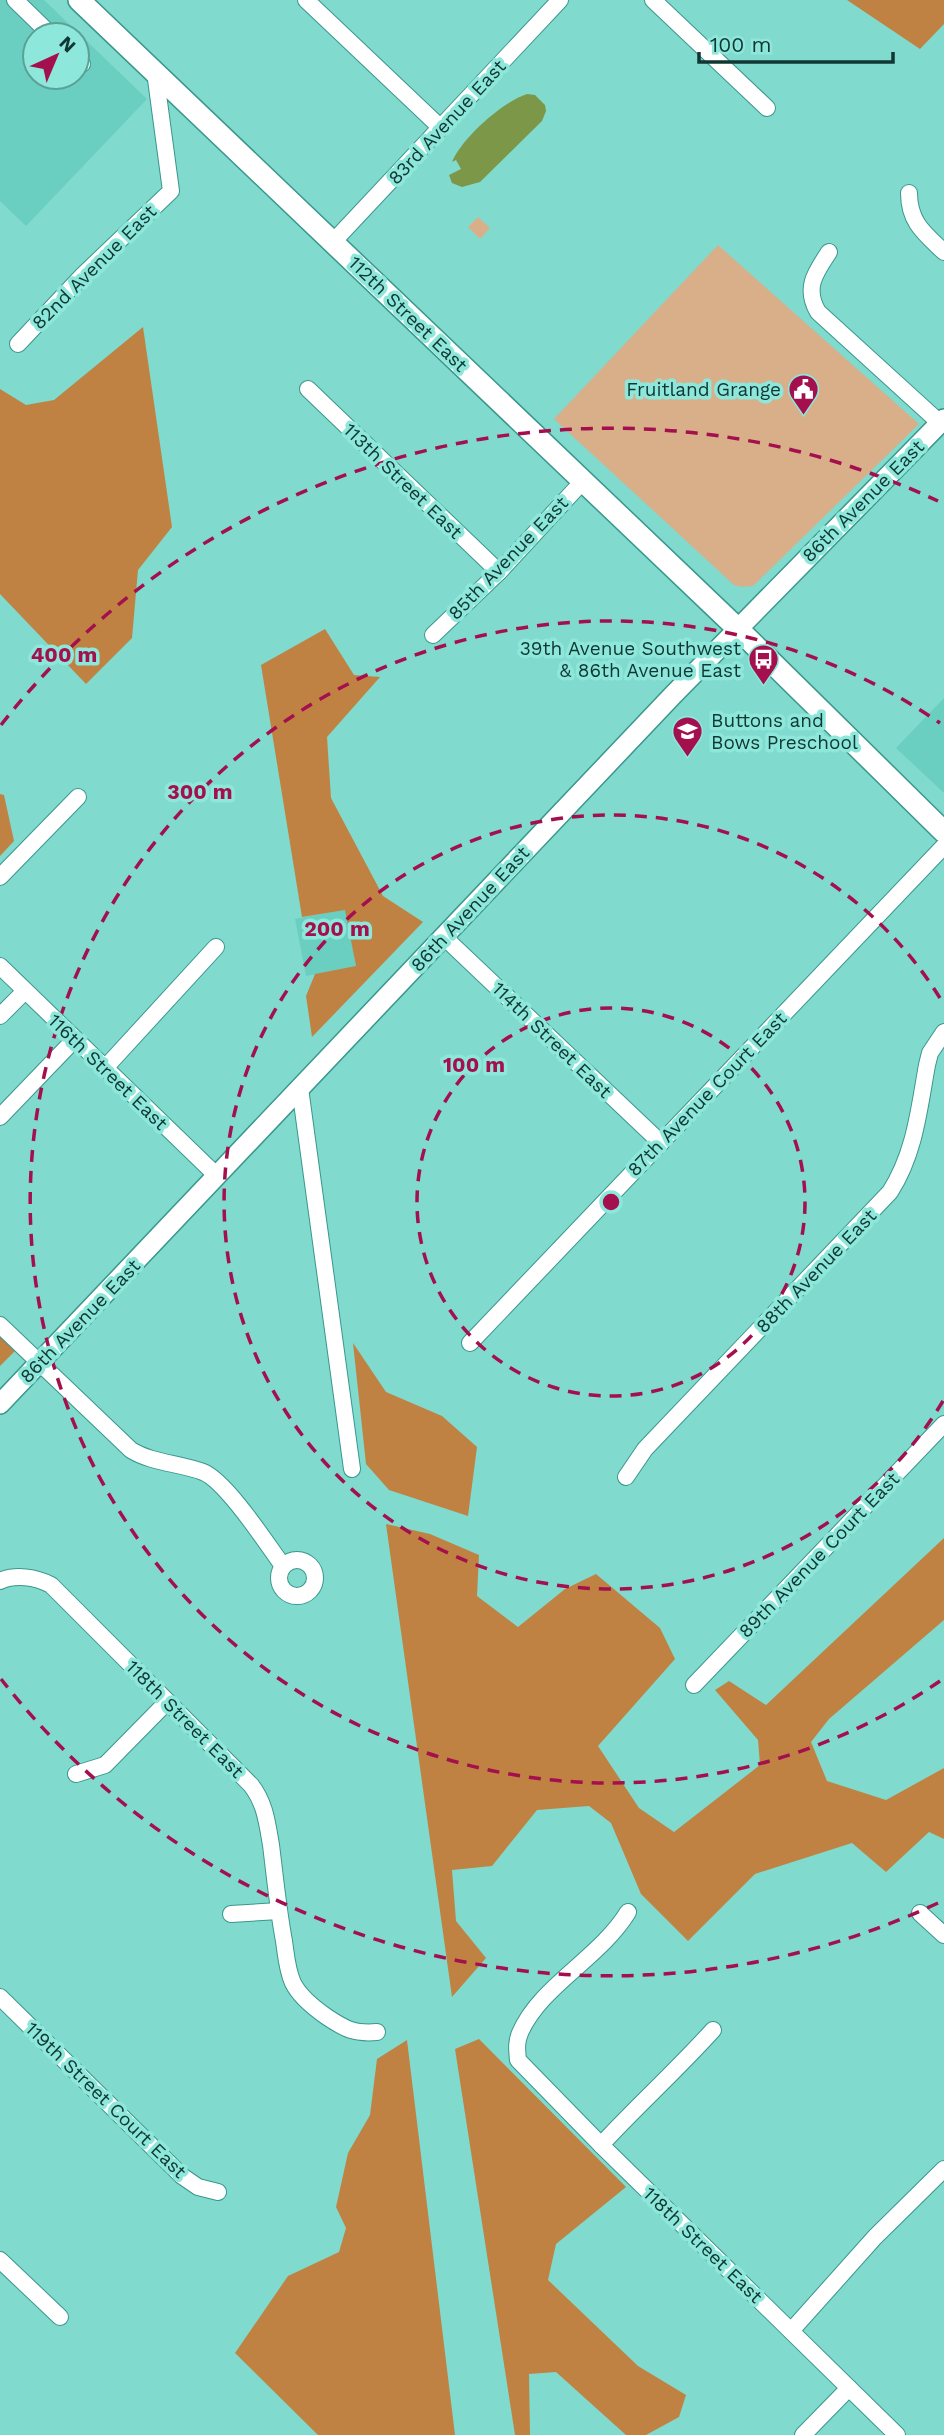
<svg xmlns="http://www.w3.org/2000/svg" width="944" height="2435" font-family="'Work Sans',sans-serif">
  <rect width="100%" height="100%" fill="#80dacd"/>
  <g fill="#6acfc1" fill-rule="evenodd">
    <path d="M0,0H44L147,99L26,226L0,201ZM35,35H77V77H35Z"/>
    <path d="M944,698V793L896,748Z"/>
    <path d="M346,909L356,967L306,976L295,919Z"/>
  </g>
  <g fill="#d8af89">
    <path d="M478,217L490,228L480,239L468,227Z"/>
    <path d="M718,245L919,424L753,586L743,587L734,585L554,419Z"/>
  </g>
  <g fill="#c08243">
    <path d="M847,0H944V24L920,49Z"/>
    <path d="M143,327L172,527L138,570L132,638L86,684L0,594V389L26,405L54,400Z"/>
    <path d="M325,629L354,675L380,677L327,737L331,798L383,896L423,922L312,1037L306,996L315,974L356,966L345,910L302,917L261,665Z"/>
    <path d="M0,794L4,795L14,841L0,856Z"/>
    <path d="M0,1336L15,1351L0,1366Z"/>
    <path d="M353,1343L386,1392L442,1416L477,1447L468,1516L389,1490L366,1464Z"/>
    <path d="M386,1524L430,1534L479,1555L477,1596L518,1627L565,1589L596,1574L660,1628L675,1659L598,1746L639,1808L674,1832L760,1765L758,1740L715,1690L729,1681L766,1705L944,1538V1620L829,1719L811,1742L827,1781L886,1800L944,1768V1839L929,1832L886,1872L852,1843L755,1874L688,1941L641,1894L611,1823L589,1806L537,1810L492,1866L452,1870L456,1921L486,1958L452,1997Z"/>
    <path d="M479,2039L626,2187L556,2244L548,2280L638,2366L686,2395L679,2417L646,2435H626L556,2372L529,2374L530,2435H515L455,2049Z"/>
    <path d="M407,2040L455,2435H318L235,2353L288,2276L339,2252L346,2228L336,2207L348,2153L370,2115L377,2059Z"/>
  </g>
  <path fill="#7d9748" d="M527,94L535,95L545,105L546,111L542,121L480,182L462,187L452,183L449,175L461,169L456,160L452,162C462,138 502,102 527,94Z"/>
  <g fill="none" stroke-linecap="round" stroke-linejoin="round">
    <defs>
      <g id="minor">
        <path d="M15,0L51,35"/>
        <path d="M306,0L441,128"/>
        <path d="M653,0L767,108"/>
        <path d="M77,60L82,64"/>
        <path d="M909,193C909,222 924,233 944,252"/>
        <path d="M333,242L560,0"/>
        <path d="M829,252C815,273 804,288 818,312L940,423"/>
        <path d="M18,344L83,275L171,191L155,72"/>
        <path d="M308,389L499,572"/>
        <path d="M433,635L499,572L583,481"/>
        <path d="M0,877L78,797"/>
        <path d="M444,937L661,1143"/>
        <path d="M0,966L217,1176"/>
        <path d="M0,1016L24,992"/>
        <path d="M105,1068L216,947"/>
        <path d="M300,1088L352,1469"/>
        <path d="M0,1117L74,1040"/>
        <path d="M0,1325L131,1450C152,1463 179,1463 203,1472C226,1481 267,1544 283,1566"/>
        <path d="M470,1343L944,846"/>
        <path d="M626,1477L645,1449L890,1192C915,1153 919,1109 927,1065L930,1053L944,1032"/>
        <circle cx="297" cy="1578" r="18"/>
        <path d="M0,1581C15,1574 36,1577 51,1585L251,1785C265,1803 267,1822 271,1845C275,1877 278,1909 284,1941C286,1955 287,1970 293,1983C300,1997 314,2008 327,2017C345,2029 354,2034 377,2032"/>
        <path d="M694,1685L944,1424"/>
        <path d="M76,1774L105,1765L167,1702"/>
        <path d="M628,1912C600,1958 540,1986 520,2033C516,2042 517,2050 518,2060L601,2145L897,2435"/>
        <path d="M920,1913L944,1935"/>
        <path d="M231,1914L279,1911"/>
        <path d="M0,1997L182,2176L198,2187L218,2192"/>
        <path d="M601,2145C637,2106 677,2070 713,2030"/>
        <path d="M0,2260L60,2317"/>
        <path d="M791,2331L875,2237L944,2169"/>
        <path d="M803,2435L849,2388"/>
      </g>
      <path id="tertiary" d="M0,1404L673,695L944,419"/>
      <path id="secondary" d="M79,0L737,628L944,832"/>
    </defs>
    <use href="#minor" stroke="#3a978c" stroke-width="18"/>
    <use href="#tertiary" stroke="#3a978c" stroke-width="22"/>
    <use href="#secondary" stroke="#3a978c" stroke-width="24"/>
    <use href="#minor" stroke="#fff" stroke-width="16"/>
    <use href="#tertiary" stroke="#fff" stroke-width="19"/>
    <use href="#secondary" stroke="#fff" stroke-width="21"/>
  </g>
  <g fill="none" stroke="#a40f4e" stroke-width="3.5" stroke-dasharray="12 9">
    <circle cx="611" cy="1202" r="194"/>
    <path d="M943 1401A387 387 0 1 1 943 1003"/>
    <path d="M940 1681A581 581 0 1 1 940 723"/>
    <path d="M938 1903A774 774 0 0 1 1 1679M1 725A774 774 0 0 1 938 501"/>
  </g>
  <defs>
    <symbol id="civic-pin" viewBox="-11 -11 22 30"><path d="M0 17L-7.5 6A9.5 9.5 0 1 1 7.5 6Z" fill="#a40f4e" stroke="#8de7da"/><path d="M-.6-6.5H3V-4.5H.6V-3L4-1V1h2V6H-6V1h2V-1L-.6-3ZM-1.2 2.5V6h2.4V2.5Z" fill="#fff"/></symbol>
    <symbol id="bus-pin" viewBox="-11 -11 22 30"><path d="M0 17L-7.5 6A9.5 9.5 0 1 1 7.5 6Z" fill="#a40f4e" stroke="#8de7da"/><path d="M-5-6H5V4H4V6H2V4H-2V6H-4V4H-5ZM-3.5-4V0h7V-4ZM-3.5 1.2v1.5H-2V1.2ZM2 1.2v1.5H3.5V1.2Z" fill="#fff"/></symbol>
    <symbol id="school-pin" viewBox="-11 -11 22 30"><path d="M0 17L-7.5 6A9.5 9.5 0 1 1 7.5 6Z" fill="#a40f4e" stroke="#8de7da"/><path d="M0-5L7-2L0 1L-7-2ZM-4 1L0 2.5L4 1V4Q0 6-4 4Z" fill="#fff"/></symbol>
  </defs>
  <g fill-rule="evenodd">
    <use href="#civic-pin" x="786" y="372" width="35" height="47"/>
    <use href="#bus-pin" x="746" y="642" width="35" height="47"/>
    <use href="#school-pin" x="670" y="714" width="35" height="47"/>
  </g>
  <g text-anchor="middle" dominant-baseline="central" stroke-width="7" stroke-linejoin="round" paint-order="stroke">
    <g font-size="19" fill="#103733" stroke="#8de7da">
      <text transform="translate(447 122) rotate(-47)">83rd Avenue East</text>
      <text transform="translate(94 267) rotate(-45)">82nd Avenue East</text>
      <text transform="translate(408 314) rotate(44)">112th Street East</text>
      <text transform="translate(403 481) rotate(44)">113th Street East</text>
      <text transform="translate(863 501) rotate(-45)">86th Avenue East</text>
      <text transform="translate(508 558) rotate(-46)">85th Avenue East</text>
      <text transform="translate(470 909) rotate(-47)">86th Avenue East</text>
      <text transform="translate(552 1040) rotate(44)">114th Street East</text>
      <text transform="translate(108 1072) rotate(44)">116th Street East</text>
      <text transform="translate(707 1094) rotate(-46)">87th Avenue Court East</text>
      <text transform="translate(816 1271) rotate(-46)">88th Avenue East</text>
      <text transform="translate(80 1321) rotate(-46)">86th Avenue East</text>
      <text transform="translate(819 1555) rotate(-46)">89th Avenue Court East</text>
      <text transform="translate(185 1719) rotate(45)">118th Street East</text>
      <text transform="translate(106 2100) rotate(44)">119th Street Court East</text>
      <text transform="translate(703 2245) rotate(44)">118th Street East</text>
    </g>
    <g font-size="19" fill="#103733" stroke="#8de7da" text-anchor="end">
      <text x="781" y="389">Fruitland Grange</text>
      <text x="741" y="648">39th Avenue Southwest<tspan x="741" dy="22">&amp; 86th Avenue East</tspan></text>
      <text x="711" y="720" text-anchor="start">Buttons and<tspan x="711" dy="22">Bows Preschool</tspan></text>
    </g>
  </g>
  <circle cx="611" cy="1202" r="10" fill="#a40f4e" stroke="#8de7da" stroke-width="3.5"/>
  <g font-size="21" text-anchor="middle" font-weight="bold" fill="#a40f4e" stroke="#8de7da" stroke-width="7" stroke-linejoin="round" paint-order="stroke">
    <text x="64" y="662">400 m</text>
    <text x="200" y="799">300 m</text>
    <text x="337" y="936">200 m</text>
    <text x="474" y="1072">100 m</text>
  </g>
  <g transform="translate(56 56) rotate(44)"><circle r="33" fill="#8de7da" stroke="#5ba197" stroke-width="2"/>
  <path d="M0-5L12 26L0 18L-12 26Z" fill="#a40f4e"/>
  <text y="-10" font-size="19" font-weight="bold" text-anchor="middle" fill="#103733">N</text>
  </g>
  <path d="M699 52v10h194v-10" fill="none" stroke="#103733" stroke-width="3.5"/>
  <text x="710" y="52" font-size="21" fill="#103733" stroke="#8de7da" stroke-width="5" paint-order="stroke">100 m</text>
</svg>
